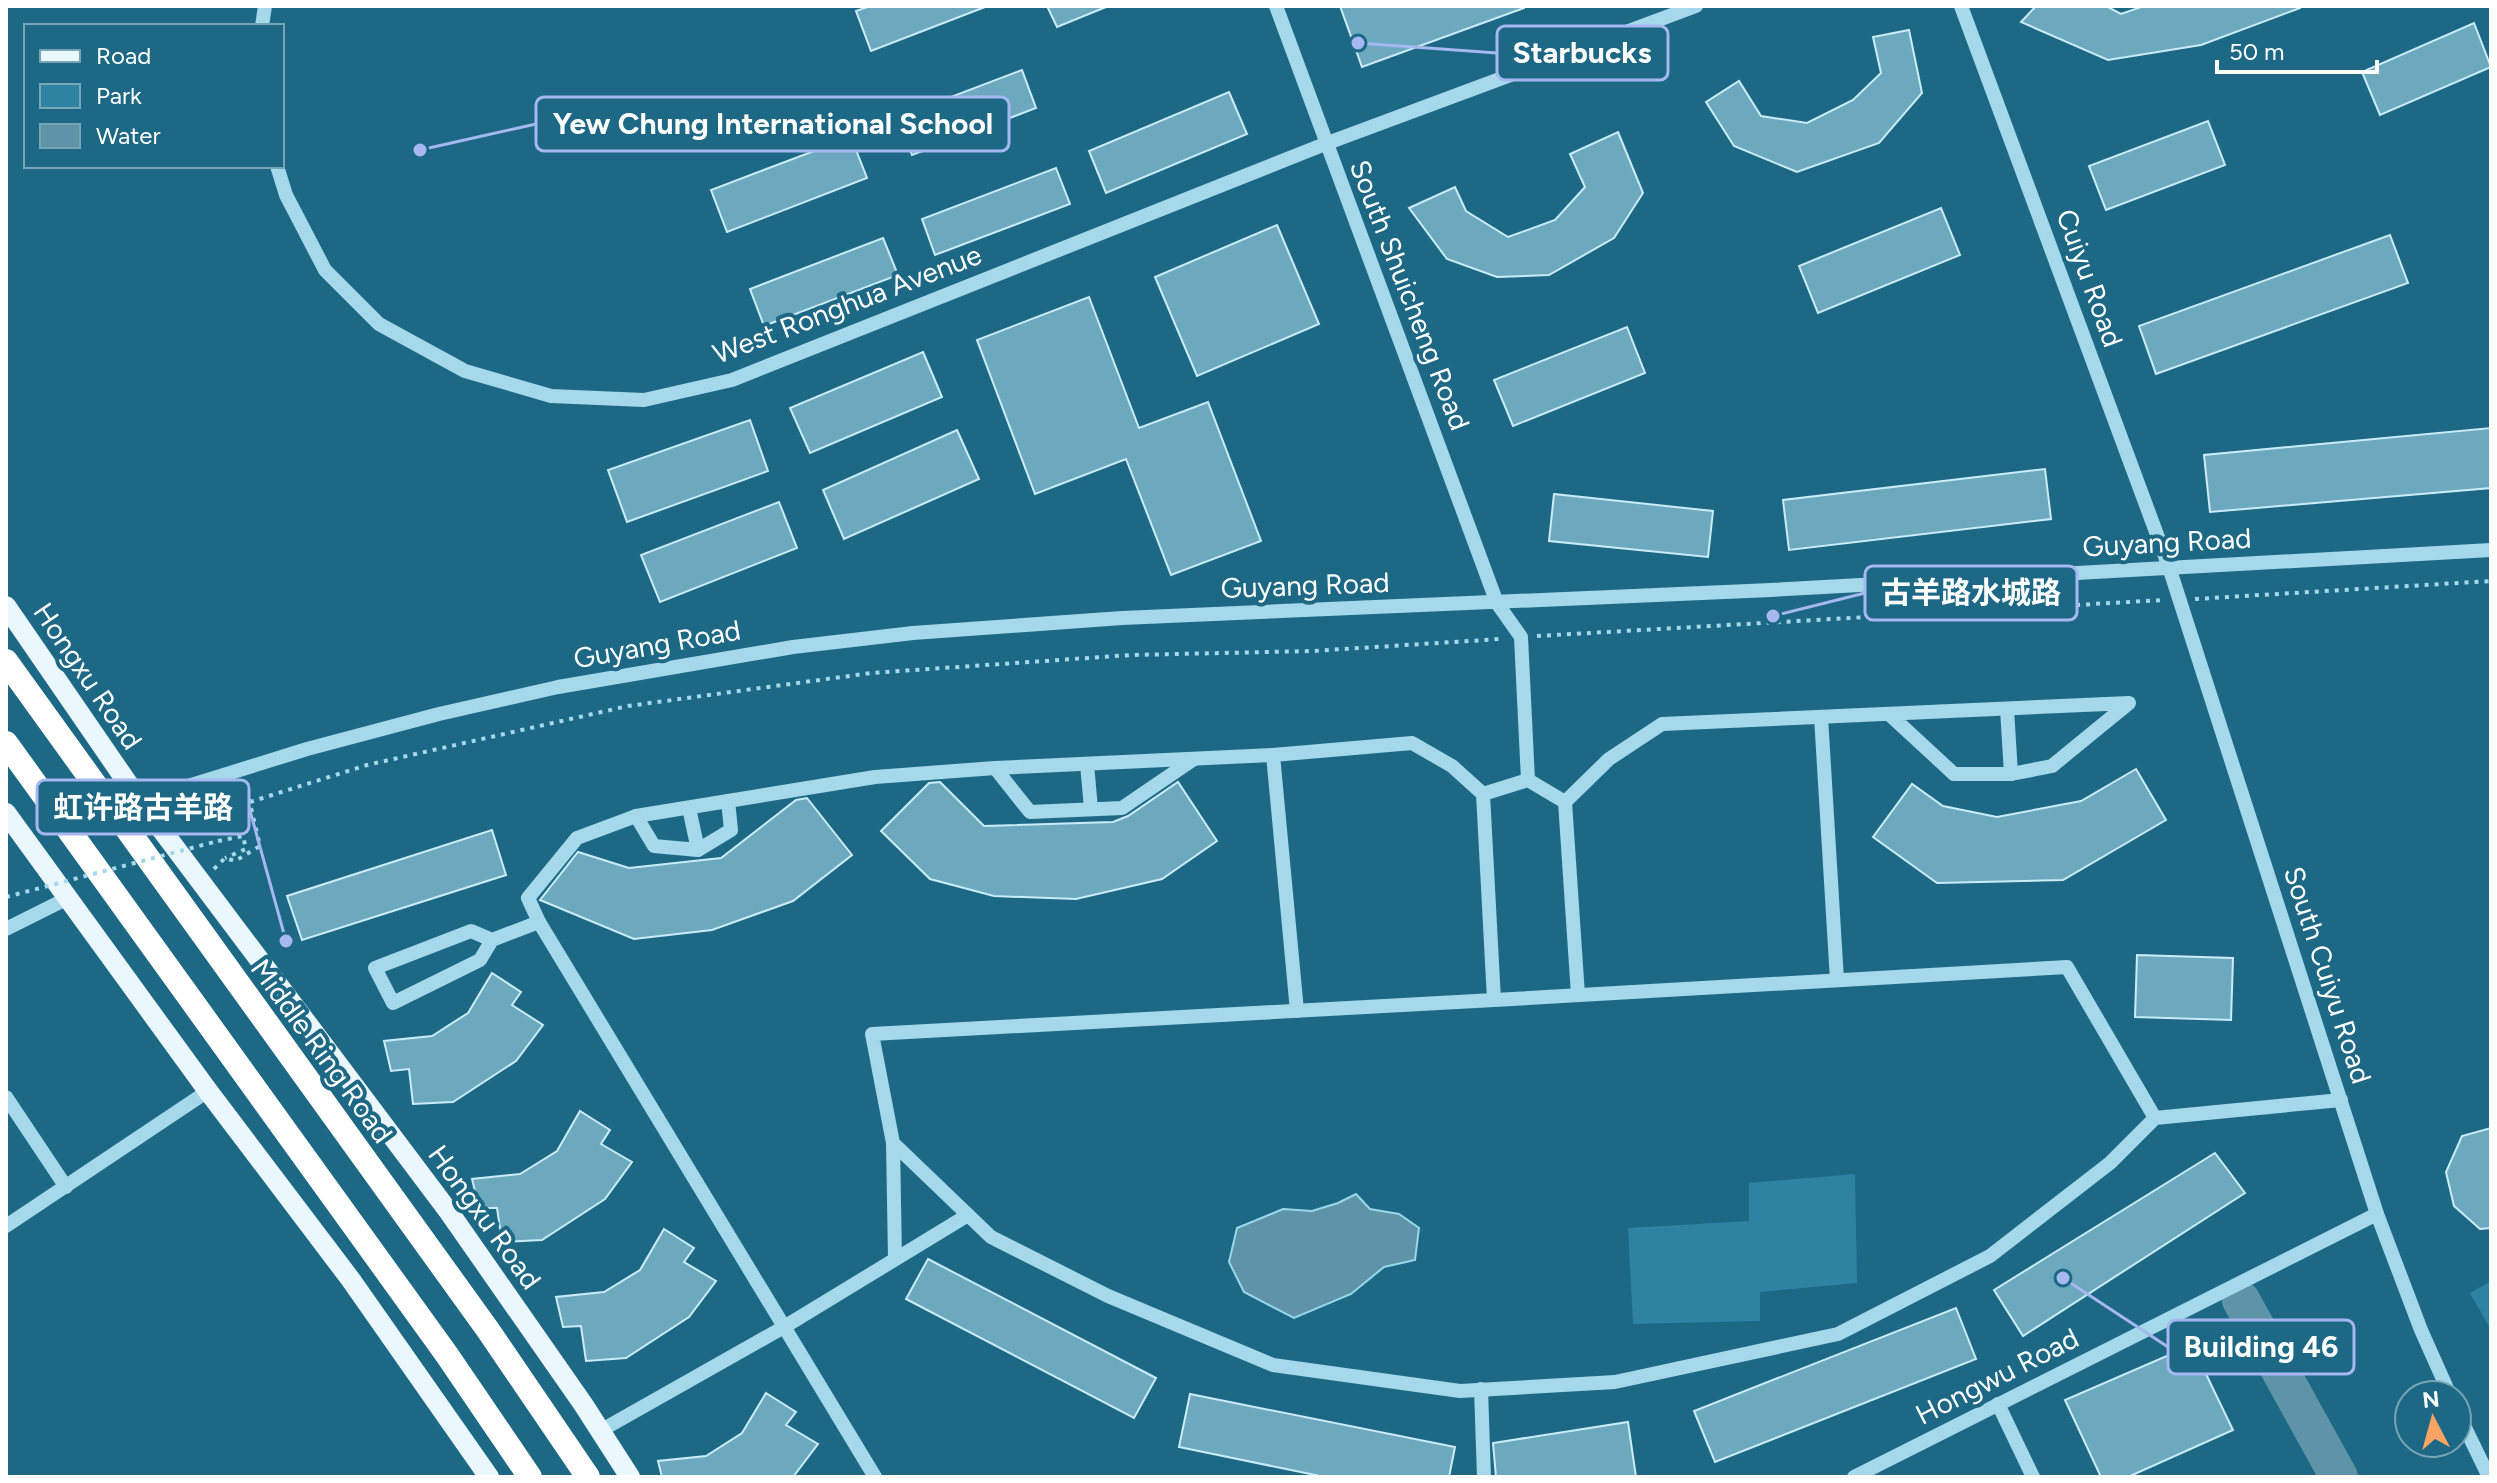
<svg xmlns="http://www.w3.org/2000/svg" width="2497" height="1483" font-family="Figtree,'Noto Sans SC',sans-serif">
  <rect width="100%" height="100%" fill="#1d6985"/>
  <g fill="#2e83a2">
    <path d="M1855,1174L1857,1283L1760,1292V1321L1633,1324L1628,1228L1749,1221V1183Z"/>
    <path d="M2491,1281V1330L2470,1293Z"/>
  </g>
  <path fill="#5f94a8" stroke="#99d8ec" stroke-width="2" d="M1356,1194L1370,1209L1399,1214L1419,1228L1415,1260L1384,1267L1351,1294L1294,1318L1244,1292L1229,1262L1237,1228L1283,1209L1312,1211L1338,1203Z"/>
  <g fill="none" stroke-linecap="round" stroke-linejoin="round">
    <path stroke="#5f94a8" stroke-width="38" d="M2241,1300L2339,1477"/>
  </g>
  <g fill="#6ca9bf" stroke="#caecf8" stroke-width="2">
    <path d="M870,6H985V7L871,51L856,11Z"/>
    <path d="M1047,6H1106V7L1057,27Z"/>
    <path d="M1340,6H1524V8L1362,67Z"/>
    <path d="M2036,6H2106L2121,14L2144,6H2300V8L2201,45L2108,60L2021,22Z"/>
    <path d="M2474,23L2491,67L2380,115L2362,72Z"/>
    <path d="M1909,30L1922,93L1879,143L1797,172L1734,146L1706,102L1739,81L1761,116L1807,123L1853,100L1881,73L1873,37Z"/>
    <path d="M1022,70L1036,108L912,155L898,117Z"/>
    <path d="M1229,92L1247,134L1106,193L1089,151Z"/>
    <path d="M2208,121L2225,165L2106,210L2089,166Z"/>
    <path d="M1618,132L1643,193L1614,238L1549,275L1497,277L1447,259L1409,208L1455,187L1466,211L1508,237L1555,220L1585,187L1570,154Z"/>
    <path d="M851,137L867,178L727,232L711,190Z"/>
    <path d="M1056,168L1070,204L935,255L922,219Z"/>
    <path d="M1941,208L1960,255L1818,313L1799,266Z"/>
    <path d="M1277,225L1319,324L1197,376L1155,277Z"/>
    <path d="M2390,235L2408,283L2156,374L2139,326Z"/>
    <path d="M883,238L898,275L764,326L750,289Z"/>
    <path d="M1089,297L1139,428L1208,402L1261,541L1171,575L1126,459L1035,494L977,340Z"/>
    <path d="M1627,327L1645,373L1513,426L1494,380Z"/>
    <path d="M923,352L942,397L810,453L790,408Z"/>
    <path d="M750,420L768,471L627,522L608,470Z"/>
    <path d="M2491,428V488L2210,512L2204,455Z"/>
    <path d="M957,430L979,479L844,539L823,490Z"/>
    <path d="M2045,469L2051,519L1789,550L1783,500Z"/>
    <path d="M1554,494L1713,511L1708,557L1549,541Z"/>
    <path d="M779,502L797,548L660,602L641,555Z"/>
    <path d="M2136,769L2166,820L2063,880L1937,883L1873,837L1912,784L1943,806L1997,817L2081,801Z"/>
    <path d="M940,782L984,826L1113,822L1128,816L1178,782L1217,841L1162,879L1076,899L994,896L930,879L881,831L929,783Z"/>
    <path d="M807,798L852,855L793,901L712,930L634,939L540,900L578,852L629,868L721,858L796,800Z"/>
    <path d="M492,830L506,875L302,940L287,896Z"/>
    <path d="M2137,955L2233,958L2231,1020L2135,1017Z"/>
    <path d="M492,973L521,992L512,1005L543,1025L516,1061L453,1102L413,1104L409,1069L391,1071L384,1041L432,1036L468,1013Z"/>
    <path d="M580,1111L610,1130L601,1144L632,1162L605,1199L542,1240L502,1242L497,1208H479L472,1179L520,1174L557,1151Z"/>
    <path d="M2491,1128V1228L2480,1229L2454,1206L2446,1172L2462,1136Z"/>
    <path d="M2215,1153L2245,1193L2023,1336L1994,1290Z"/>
    <path d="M664,1229L694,1248L684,1262L716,1281L689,1317L626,1358L586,1361L581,1326L563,1327L556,1297L604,1292L640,1270Z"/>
    <path d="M928,1259L1156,1378L1134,1418L906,1299Z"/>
    <path d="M1956,1308L1976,1359L1715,1462L1694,1411Z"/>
    <path d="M2192,1345L2233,1430L2128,1477H2101L2065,1400Z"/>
    <path d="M766,1393L796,1412L786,1425L818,1444L793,1477H662L658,1461L706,1456L742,1433Z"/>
    <path d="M1190,1394L1455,1447L1449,1477H1325L1179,1447Z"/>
    <path d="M1628,1422L1636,1477H1496L1493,1443Z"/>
  </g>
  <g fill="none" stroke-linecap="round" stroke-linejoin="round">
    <g stroke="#a5d8ea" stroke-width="4" stroke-dasharray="4 6" stroke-linecap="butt">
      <path d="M2195,599L2491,581"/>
      <path d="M1537,636L2163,600"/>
      <path d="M250,802L367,765L628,706L871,673L1131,655L1313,651L1500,639"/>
      <path d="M218,841L243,836L246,849L225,858"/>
      <path d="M214,869L225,858L235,861L260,846L246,787"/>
    </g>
    <g stroke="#a5d8ea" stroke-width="14">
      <path d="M1276,6L1497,603L1521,637L1528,780L1483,794L1494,1000L872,1034L893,1143L991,1237L1108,1296L1273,1365L1460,1391L1615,1382L1838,1334L1990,1256L2110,1163L2155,1118L2341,1100"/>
      <path d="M1961,6L2169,567L2377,1214L2421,1330L2450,1395"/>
      <path d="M262,26L265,6"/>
      <path d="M277,166L286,195L325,270L379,324L465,371L551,396L644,400L732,380L1325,144L1696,6"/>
      <path d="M2007,709L2011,774"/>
      <path d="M1821,717L1837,980"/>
      <path d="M1273,755L1297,1011"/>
      <path d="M1087,764L1091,809"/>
      <path d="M995,768L1030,812L1122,808L1194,759"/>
      <path d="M1528,780L1565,802L1578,995"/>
      <path d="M140,801L307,749L439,714L558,687L793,647L913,633L1122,618L1771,590L2491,550"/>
      <path d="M1565,802L1609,759L1662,724L2129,703L2052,766L2011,774H1954L1889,714"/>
      <path d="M689,808L698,850"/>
      <path d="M636,816L654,846L698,850L731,830L728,801"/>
      <path d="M6,929L68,898"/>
      <path d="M492,940L480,960L393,1003L375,968L471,931L492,940L539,922"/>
      <path d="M1494,1000L2067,967L2155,1118"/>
      <path d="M6,1097L66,1187"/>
      <path d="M893,1143L895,1259"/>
      <path d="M6,1226L208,1091"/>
      <path d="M1481,1389L1484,1477"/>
      <path d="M1998,1404L2033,1477"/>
      <path d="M2457,1411L2489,1477"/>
      <path d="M600,1431L784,1327L968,1215"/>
      <path d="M875,1477L539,922L528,898L577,838L636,816L875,777L995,768L1273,755L1412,743L1452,766L1483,794"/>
      <path d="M1854,1477L2377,1214"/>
    </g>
    <g stroke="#eaf8fe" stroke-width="20">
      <path d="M6,606L140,801L449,1212L583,1404L630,1477"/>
      <path d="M6,813L208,1091L351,1280L489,1477"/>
    </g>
    <g stroke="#fff" stroke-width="24">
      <path d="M6,661L488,1330L588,1477"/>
      <path d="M6,743L447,1355L530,1477"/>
    </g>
    <path stroke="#a5d8ea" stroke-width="4" stroke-dasharray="4 6" stroke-linecap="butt" d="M6,897L218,841"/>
  </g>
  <g text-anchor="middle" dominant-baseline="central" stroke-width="8" stroke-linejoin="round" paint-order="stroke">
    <g font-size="28" fill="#fff" stroke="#1d6985">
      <text transform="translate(2090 278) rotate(70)">Cuiyu Road</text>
      <text transform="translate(1410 295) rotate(69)">South Shuicheng Road</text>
      <text transform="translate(847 304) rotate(-21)">West Ronghua Avenue</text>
      <text transform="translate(2167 542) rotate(-3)">Guyang Road</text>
      <text transform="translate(1305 585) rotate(-2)">Guyang Road</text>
      <text transform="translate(657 644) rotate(-10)">Guyang Road</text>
      <text transform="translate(88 676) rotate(56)">Hongxu Road</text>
      <text transform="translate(2328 975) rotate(72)">South Cuiyu Road</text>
      <text transform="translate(322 1051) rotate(54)">Middle Ring Road</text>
      <text transform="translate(485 1217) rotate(54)">Hongxu Road</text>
      <text transform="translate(1997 1376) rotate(-27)">Hongwu Road</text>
    </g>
  </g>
  <path fill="none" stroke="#a5b8ef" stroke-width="3" d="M1358 43L1497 53M420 150L536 124M1773 616L1865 593M286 941L249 807M2063 1278L2168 1347"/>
  <g fill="#a5b8ef" stroke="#1d6985" stroke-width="3">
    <circle cx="1358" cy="43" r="8"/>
    <circle cx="420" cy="150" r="8"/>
    <circle cx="1773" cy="616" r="8"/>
    <circle cx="286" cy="941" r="8"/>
    <circle cx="2063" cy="1278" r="8"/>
  </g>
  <g fill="#1d6985" stroke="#a5b8ef" stroke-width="3">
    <rect x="1497" y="26" width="171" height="54" rx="8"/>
    <rect x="536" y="97" width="473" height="54" rx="8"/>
    <rect x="1865" y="566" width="212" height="54" rx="8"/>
    <rect x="37" y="780" width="212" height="54" rx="8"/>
    <rect x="2168" y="1320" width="186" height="54" rx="8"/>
  </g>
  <g font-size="30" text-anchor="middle" font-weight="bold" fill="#fff">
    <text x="1582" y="63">Starbucks</text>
    <text x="773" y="134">Yew Chung International School</text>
    <text x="1971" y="603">古羊路水城路</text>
    <text x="143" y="818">虹许路古羊路</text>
    <text x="2261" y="1357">Building 46</text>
  </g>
  <rect width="2497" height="1483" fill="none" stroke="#ffffff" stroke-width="16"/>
  <rect x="24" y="24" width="260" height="144" fill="#1d6985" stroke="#77a5b6" stroke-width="2"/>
  <rect x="40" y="50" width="40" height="12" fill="#eaf8fe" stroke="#77a5b6" stroke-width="2"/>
  <text x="96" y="64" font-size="24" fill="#ffffff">Road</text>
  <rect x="40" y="84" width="40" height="24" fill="#2e83a2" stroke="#77a5b6" stroke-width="2"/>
  <text x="96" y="104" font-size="24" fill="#ffffff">Park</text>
  <rect x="40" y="124" width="40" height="24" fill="#5f94a8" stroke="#77a5b6" stroke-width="2"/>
  <text x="96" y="144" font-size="24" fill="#ffffff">Water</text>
  <g transform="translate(2433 1419) rotate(354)"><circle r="38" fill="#1d6985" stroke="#77a5b6" stroke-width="2"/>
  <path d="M0-6L14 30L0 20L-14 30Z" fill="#faa364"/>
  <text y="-12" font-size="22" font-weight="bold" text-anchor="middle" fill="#ffffff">N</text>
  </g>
  <path d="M2217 60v12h160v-12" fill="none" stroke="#ffffff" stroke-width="4"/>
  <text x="2229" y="60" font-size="24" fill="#ffffff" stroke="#1d6985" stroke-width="6" paint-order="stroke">50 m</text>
</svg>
